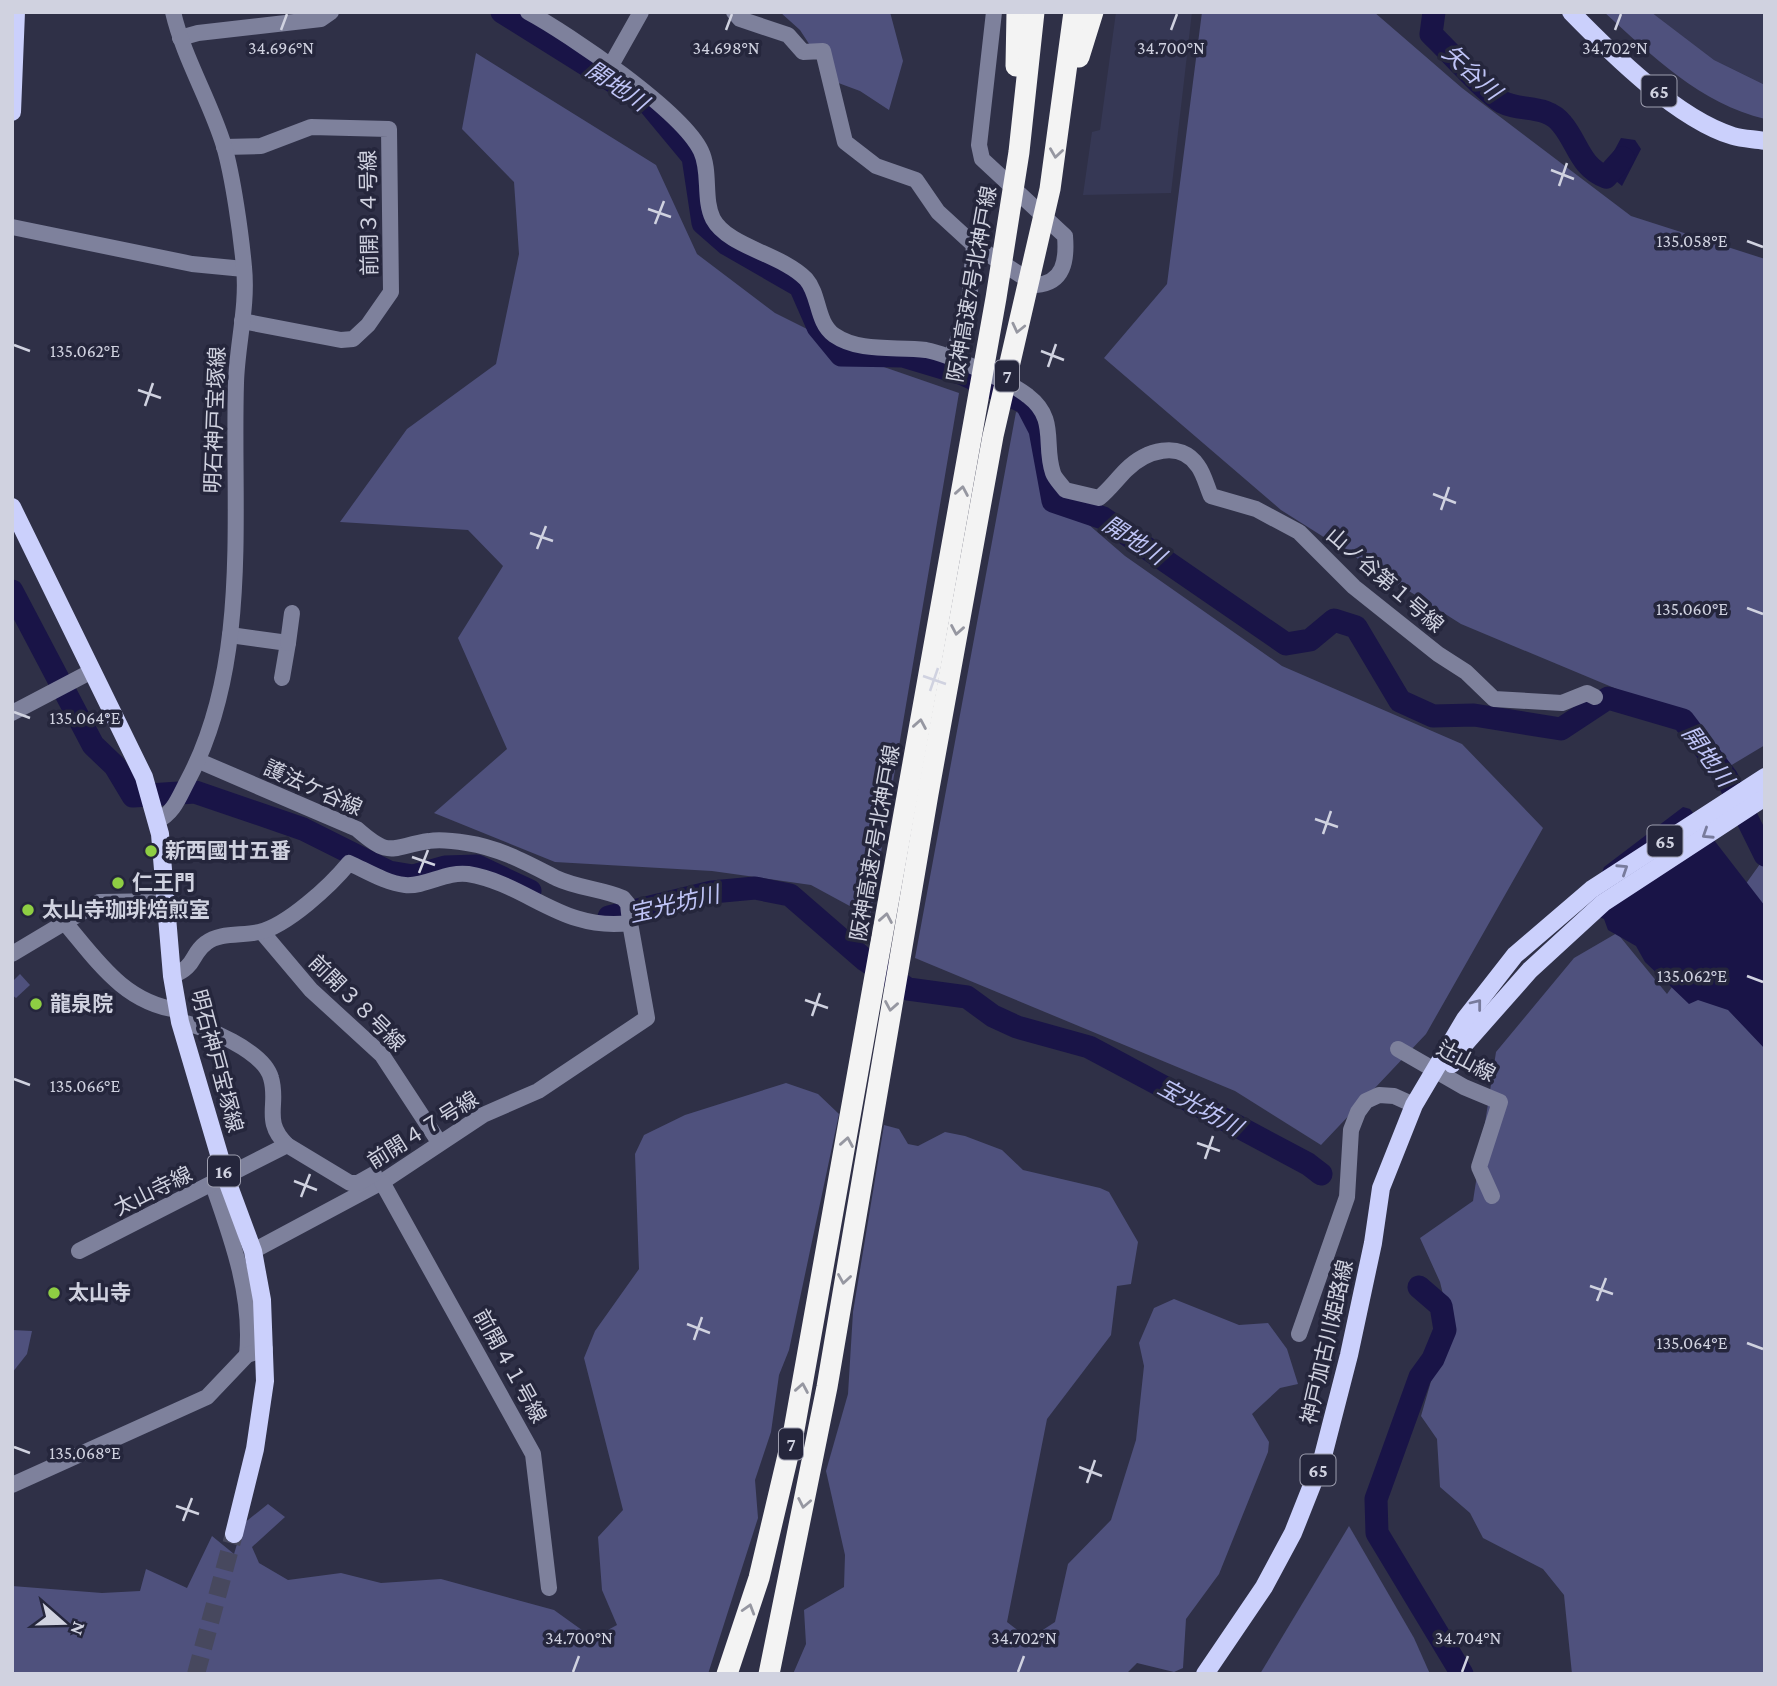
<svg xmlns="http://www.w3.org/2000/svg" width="1777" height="1686" font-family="'Crimson Pro','Noto Sans JP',serif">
  <rect width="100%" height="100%" fill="#2f3047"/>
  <g fill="#363855">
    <path d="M1116,12H1192L1171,193L1083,195L1092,132L1100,130Z"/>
    <path d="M1651,12H1765V85L1714,60Z"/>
  </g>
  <g fill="#4f517d">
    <path d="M780,12H890L903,61L889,110L860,91L833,81L800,30Z"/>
    <path d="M1202,12H1374L1462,88L1631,216L1765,259V745L1730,766L1655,705L1461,624L1281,510L1104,358L1167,284Z"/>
    <path d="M1604,12H1651L1714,60L1765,85V119C1701,104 1651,55 1604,12Z"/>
    <path d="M476,53L656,165L697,254L775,313L881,366L959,393L870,917L811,885L712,871L555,862L434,813L507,749L458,638L503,566L468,530L340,522L407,429L496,364L519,254L514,182L462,129Z"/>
    <path d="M1016,412L1029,417L1052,493L1125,556L1282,666L1462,744L1543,828L1426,1034L1321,1145L1235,1091L915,958Z"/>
    <path d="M1765,857V1674H1572L1564,1595L1543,1569L1483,1538L1470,1513L1440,1487L1437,1439L1421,1416L1449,1319L1440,1282L1420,1238L1473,1201L1496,1052L1574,958L1617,933L1667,994Z"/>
    <path d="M20,974L30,985L16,998L12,995V982Z"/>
    <path d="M786,1083L818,1094L839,1114L789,1350L779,1375L771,1432L755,1480L758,1518L708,1674H12V1586L102,1593L140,1591L146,1569L187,1588L212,1536L234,1554L243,1524L268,1504L285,1517L252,1547L259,1563L288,1580L341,1573L381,1583L441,1579L554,1610L593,1638L617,1625L602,1590L598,1537L623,1510L584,1358L595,1331L639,1269L635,1154L644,1135L685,1115Z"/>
    <path d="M884,1125L899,1129L908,1144L918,1146L945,1132L965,1136L1002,1150L1023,1170L1100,1188L1109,1192L1138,1242L1131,1284L1117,1286L1111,1335L1047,1419L1007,1622L1029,1639L1055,1622L1068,1564L1111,1520L1136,1440L1144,1366L1139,1343L1154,1308L1174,1299L1239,1325L1268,1323L1287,1349L1298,1384L1280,1388L1252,1414L1269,1442L1268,1452L1219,1574L1186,1619L1183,1668L1174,1672L1137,1663L1126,1674H793L806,1644L804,1610L844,1587L845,1555L826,1471L848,1394L853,1312Z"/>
    <path d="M12,1330L32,1331L27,1354L12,1373Z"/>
    <path d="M1349,1526L1414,1638L1430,1674H1260Z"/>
  </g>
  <g fill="#191447">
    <path d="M1621,138L1635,140L1641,149L1622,186L1610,176L1606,166Z"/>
    <path d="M1683,807L1690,809L1765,906V1049L1728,1010L1698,1000L1689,1004L1645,962L1636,946L1608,930L1604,919L1596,916L1589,907L1604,867Z"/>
  </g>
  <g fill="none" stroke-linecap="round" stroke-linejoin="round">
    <g stroke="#191447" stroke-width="23">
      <path d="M502,12L649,104L693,157L703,223L727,244L800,286L818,327L841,355L903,356L963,374L1026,403L1040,430L1053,501L1103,518L1286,644L1310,640L1334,620L1356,627L1400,701L1433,716L1474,715L1561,729L1608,698L1683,720L1727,778L1765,855"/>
      <path d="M1434,12L1431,34C1448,50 1485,92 1502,102C1521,112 1547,104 1562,124C1578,143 1580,167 1606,177L1623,158"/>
      <path d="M12,591L93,745L115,766L133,796L195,792L303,829L389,872L413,876L445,867L477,866L530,891"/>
      <path d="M609,917L712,892L755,888L790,895L865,960L908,989L967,997L993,1016L1017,1027L1089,1047L1308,1164L1321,1174"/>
      <path d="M1419,1287L1441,1306L1445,1330L1433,1359L1420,1377L1376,1499L1377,1533L1462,1674"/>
    </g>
    <path stroke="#47485e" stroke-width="18" stroke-dasharray="18 9" stroke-linecap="butt" d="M196,1674L234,1534"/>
    <g stroke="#7e819c" stroke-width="16">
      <path d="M528,12C569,34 682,111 701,151C711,172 703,199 713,219C728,247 782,254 806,279C820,295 816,322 834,335C860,353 896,346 926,350C948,354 1011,382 1028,396C1058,419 1043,444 1053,473C1055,479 1062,485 1065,490L1099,498C1109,490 1117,479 1126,470C1145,451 1180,439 1198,466C1204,474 1207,487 1211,496L1256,509L1299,532L1354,587L1438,654L1466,672L1494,699L1562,703L1587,693L1595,697"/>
      <path d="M734,12L740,19L788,35L803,52L823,51L845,142L876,166L916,180L938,212L974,245L1036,285C1064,283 1067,260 1065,236L982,159L979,145L994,12"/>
      <path d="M180,38L198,33L321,19L331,12"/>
      <path d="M610,67L641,12"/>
      <path d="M224,147L261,146L311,127L389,129L391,292L368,325L353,339L341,340L242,321"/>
      <path d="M12,227L192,264L244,269"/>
      <path d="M951,357L968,314L974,245"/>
      <path d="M230,635L288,643L282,678"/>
      <path d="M288,643L292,613"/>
      <path d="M12,713L92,671"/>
      <path d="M199,761L357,829C391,859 390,847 429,841C440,839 455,841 467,843C500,848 527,863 556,878C577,888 602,889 623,898L628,904L630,922"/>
      <path d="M157,821C174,813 179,797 188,780C251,661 232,513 236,383C237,345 248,306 244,267C241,234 233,177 224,146C210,100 184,59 173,12"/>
      <path d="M66,924C98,962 125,1003 178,1010"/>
      <path d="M262,932L311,990L382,1055L439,1142"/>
      <path d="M12,954L99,902L166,901"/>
      <path d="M172,976C197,966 190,955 206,943C220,932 242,936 259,932C287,926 331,885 349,863C367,871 386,883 405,885C426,887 446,871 468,874C528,884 562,932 630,923L647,1018L538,1091L483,1115L382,1182L253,1251"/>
      <path d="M180,1022C205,1026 264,1051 271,1078C279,1105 262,1121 287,1145"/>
      <path d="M1398,1049L1464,1087L1500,1102L1479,1167L1492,1196"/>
      <path d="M382,1182L533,1454L549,1588"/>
      <path d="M213,1185C232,1239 253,1297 247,1355"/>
      <path d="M79,1251L287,1145L350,1183H358L374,1174"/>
      <path d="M1299,1334L1347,1197L1351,1130L1358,1112L1366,1101L1379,1095L1394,1096L1414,1105"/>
      <path d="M12,1485L207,1397L247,1355L265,1349"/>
    </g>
    <g stroke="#cbd0fc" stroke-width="18">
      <path d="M1571,12C1611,53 1677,119 1733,136C1743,139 1754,139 1765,141"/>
      <path d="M12,112L16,12"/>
      <path d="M12,507L144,777L160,834L172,976L180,1022L226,1178L253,1251L262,1300L265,1381L255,1449L234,1534"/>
      <path d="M1452,1064L1462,1047L1530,970L1603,903L1765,797"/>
      <path d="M1205,1674L1264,1587L1293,1533L1322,1460L1349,1355L1373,1243L1381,1188L1414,1105L1465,1019L1515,955L1592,889L1765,777"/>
    </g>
    <g stroke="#f3f3f3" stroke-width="21">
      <path d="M1079,57L1093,12"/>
      <path d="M1016,66L1017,12"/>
      <path d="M727,1674L759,1578L794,1430L996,298L1019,152L1034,12"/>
      <path d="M769,1674L827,1387L928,794L993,436L1050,189L1074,12"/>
    </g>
  </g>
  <defs><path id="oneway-chevron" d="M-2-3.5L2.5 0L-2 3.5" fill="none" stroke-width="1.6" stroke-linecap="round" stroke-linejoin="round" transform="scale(1.75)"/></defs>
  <g stroke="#9697a1">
    <use href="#oneway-chevron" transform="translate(1056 153) rotate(98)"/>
    <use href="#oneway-chevron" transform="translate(1018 328) rotate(103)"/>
    <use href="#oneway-chevron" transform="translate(962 491) rotate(-80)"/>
    <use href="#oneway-chevron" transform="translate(957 630) rotate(100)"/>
    <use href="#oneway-chevron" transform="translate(920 724) rotate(-80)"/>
    <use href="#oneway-chevron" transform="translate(886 918) rotate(-80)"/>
    <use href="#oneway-chevron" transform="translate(891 1006) rotate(100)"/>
    <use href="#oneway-chevron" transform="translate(847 1142) rotate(-80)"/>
    <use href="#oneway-chevron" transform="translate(844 1279) rotate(99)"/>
    <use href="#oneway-chevron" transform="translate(802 1388) rotate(-80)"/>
    <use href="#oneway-chevron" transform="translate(804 1503) rotate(101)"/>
    <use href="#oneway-chevron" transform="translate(749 1609) rotate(-73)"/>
  </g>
  <g stroke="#787b9c">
    <use href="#oneway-chevron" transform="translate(1707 834) rotate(147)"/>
    <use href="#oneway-chevron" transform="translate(1623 869) rotate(-33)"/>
    <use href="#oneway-chevron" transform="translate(1477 1004) rotate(-52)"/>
  </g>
  <path fill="none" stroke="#d0d2e0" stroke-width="2.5" d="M281,30L287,14M726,30L732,14M1171,30L1177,14M1615,30L1621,14M1551,170L1574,179M1559,186L1567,163M648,209L671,217M655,224L664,201M1747,241L1763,247M14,345L30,351M1041,351L1064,360M1048,367L1056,344M138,390L161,398M145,406L153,383M1433,494L1456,503M1441,510L1449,487M530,533L553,541M537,549L546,526M1747,608L1763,614M923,676L946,684M930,691L938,668M14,712L30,718M1315,819L1338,827M1323,834L1331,811M412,857L435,865M419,873L428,850M1747,976L1763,982M805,1000L828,1008M812,1016L820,993M14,1079L30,1085M1197,1143L1220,1151M1205,1159L1213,1136M294,1181L317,1190M301,1197L310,1174M1590,1286L1613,1294M1597,1301L1606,1278M687,1324L710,1333M694,1340L702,1317M1747,1343L1763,1349M14,1447L30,1453M1079,1467L1102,1476M1087,1483L1095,1460M176,1506L199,1514M183,1521L192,1498M573,1672L579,1656M1018,1672L1024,1656M1462,1672L1468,1656"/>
  <g fill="#8ece43" stroke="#25263c" stroke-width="2.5">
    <circle cx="151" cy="851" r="7"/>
    <circle cx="118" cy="883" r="7"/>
    <circle cx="28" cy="910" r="7"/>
    <circle cx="36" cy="1004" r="7"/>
    <circle cx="54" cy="1293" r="7"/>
  </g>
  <g text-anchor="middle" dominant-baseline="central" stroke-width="7" stroke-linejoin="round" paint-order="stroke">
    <g fill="#25263c" stroke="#9d9eaf" stroke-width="2">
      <rect x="1641.5" y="75.5" width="35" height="31" rx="5"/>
      <rect x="995" y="360.5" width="24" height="31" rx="5"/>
      <rect x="1647.5" y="825.5" width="35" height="31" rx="5"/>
      <rect x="208" y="1155.5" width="32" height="31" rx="5"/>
      <rect x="779" y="1428.5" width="24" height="31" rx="5"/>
      <rect x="1300.5" y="1454.5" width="35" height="31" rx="5"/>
    </g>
    <g font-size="19" font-weight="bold" fill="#d0d2e0">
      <text x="1659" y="91">65</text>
      <text x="1007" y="376">7</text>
      <text x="1665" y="841">65</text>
      <text x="224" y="1171">16</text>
      <text x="791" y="1444">7</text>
      <text x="1318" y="1470">65</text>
    </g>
    <g font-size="21" fill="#d0d2e0" stroke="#25263c">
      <text transform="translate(369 213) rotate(-91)">前開３４号線</text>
      <text transform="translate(972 284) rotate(-80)">阪神高速7号北神戸線</text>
      <text transform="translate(215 420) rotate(-88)">明石神戸宝塚線</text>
      <text transform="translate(1385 580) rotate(41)">山ノ谷第１号線</text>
      <text transform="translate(313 788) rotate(24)">護法ケ谷線</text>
      <text transform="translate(875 843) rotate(-80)">阪神高速7号北神戸線</text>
      <text transform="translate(357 1003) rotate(45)">前開３８号線</text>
      <text transform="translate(217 1061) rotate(75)">明石神戸宝塚線</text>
      <text transform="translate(1466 1061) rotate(28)">辻山線</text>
      <text transform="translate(423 1130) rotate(-32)">前開４７号線</text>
      <text transform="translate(153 1191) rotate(-26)">太山寺線</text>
      <text transform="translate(1327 1342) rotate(-77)">神戸加古川姫路線</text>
      <text transform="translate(510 1366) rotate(61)">前開４１号線</text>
    </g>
    <g font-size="21" font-weight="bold" fill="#d0d2e0" stroke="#25263c" text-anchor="start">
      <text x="165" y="851">新西國廿五番</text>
      <text x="132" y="883">仁王門</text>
      <text x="42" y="910">太山寺珈琲焙煎室</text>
      <text x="50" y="1004">龍泉院</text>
      <text x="68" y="1293">太山寺</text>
    </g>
    <g font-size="23" font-style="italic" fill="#bfc4f7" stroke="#25263c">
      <text transform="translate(1472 72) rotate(42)">矢谷川</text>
      <text transform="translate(617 86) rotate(34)">開地川</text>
      <text transform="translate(1134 540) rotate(33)">開地川</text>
      <text transform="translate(1708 756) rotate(54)">開地川</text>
      <text transform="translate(674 904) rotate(-13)">宝光坊川</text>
      <text transform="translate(1200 1107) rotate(29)">宝光坊川</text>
    </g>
  </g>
  <g font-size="18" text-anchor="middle" fill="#d0d2e0" stroke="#25263c" stroke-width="7" stroke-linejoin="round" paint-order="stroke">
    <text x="281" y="54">34.696°N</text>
    <text x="1171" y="54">34.700°N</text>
    <text x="726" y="54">34.698°N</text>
    <text x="1615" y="54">34.702°N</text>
    <text x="1692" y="247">135.058°E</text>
    <text x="85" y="357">135.062°E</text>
    <text x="1692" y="615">135.060°E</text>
    <text x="85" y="724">135.064°E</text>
    <text x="1692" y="982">135.062°E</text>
    <text x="85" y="1092">135.066°E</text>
    <text x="1692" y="1349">135.064°E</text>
    <text x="85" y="1459">135.068°E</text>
    <text x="579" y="1644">34.700°N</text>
    <text x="1024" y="1644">34.702°N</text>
    <text x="1468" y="1644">34.704°N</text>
  </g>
  <rect width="1777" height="1686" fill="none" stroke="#d0d2e0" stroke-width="28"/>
  <g transform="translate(63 1623) rotate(110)" stroke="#25263c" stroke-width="5" paint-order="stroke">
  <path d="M0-5L12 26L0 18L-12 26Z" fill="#d0d2e0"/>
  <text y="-10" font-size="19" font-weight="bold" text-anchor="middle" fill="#d0d2e0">N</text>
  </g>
</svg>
